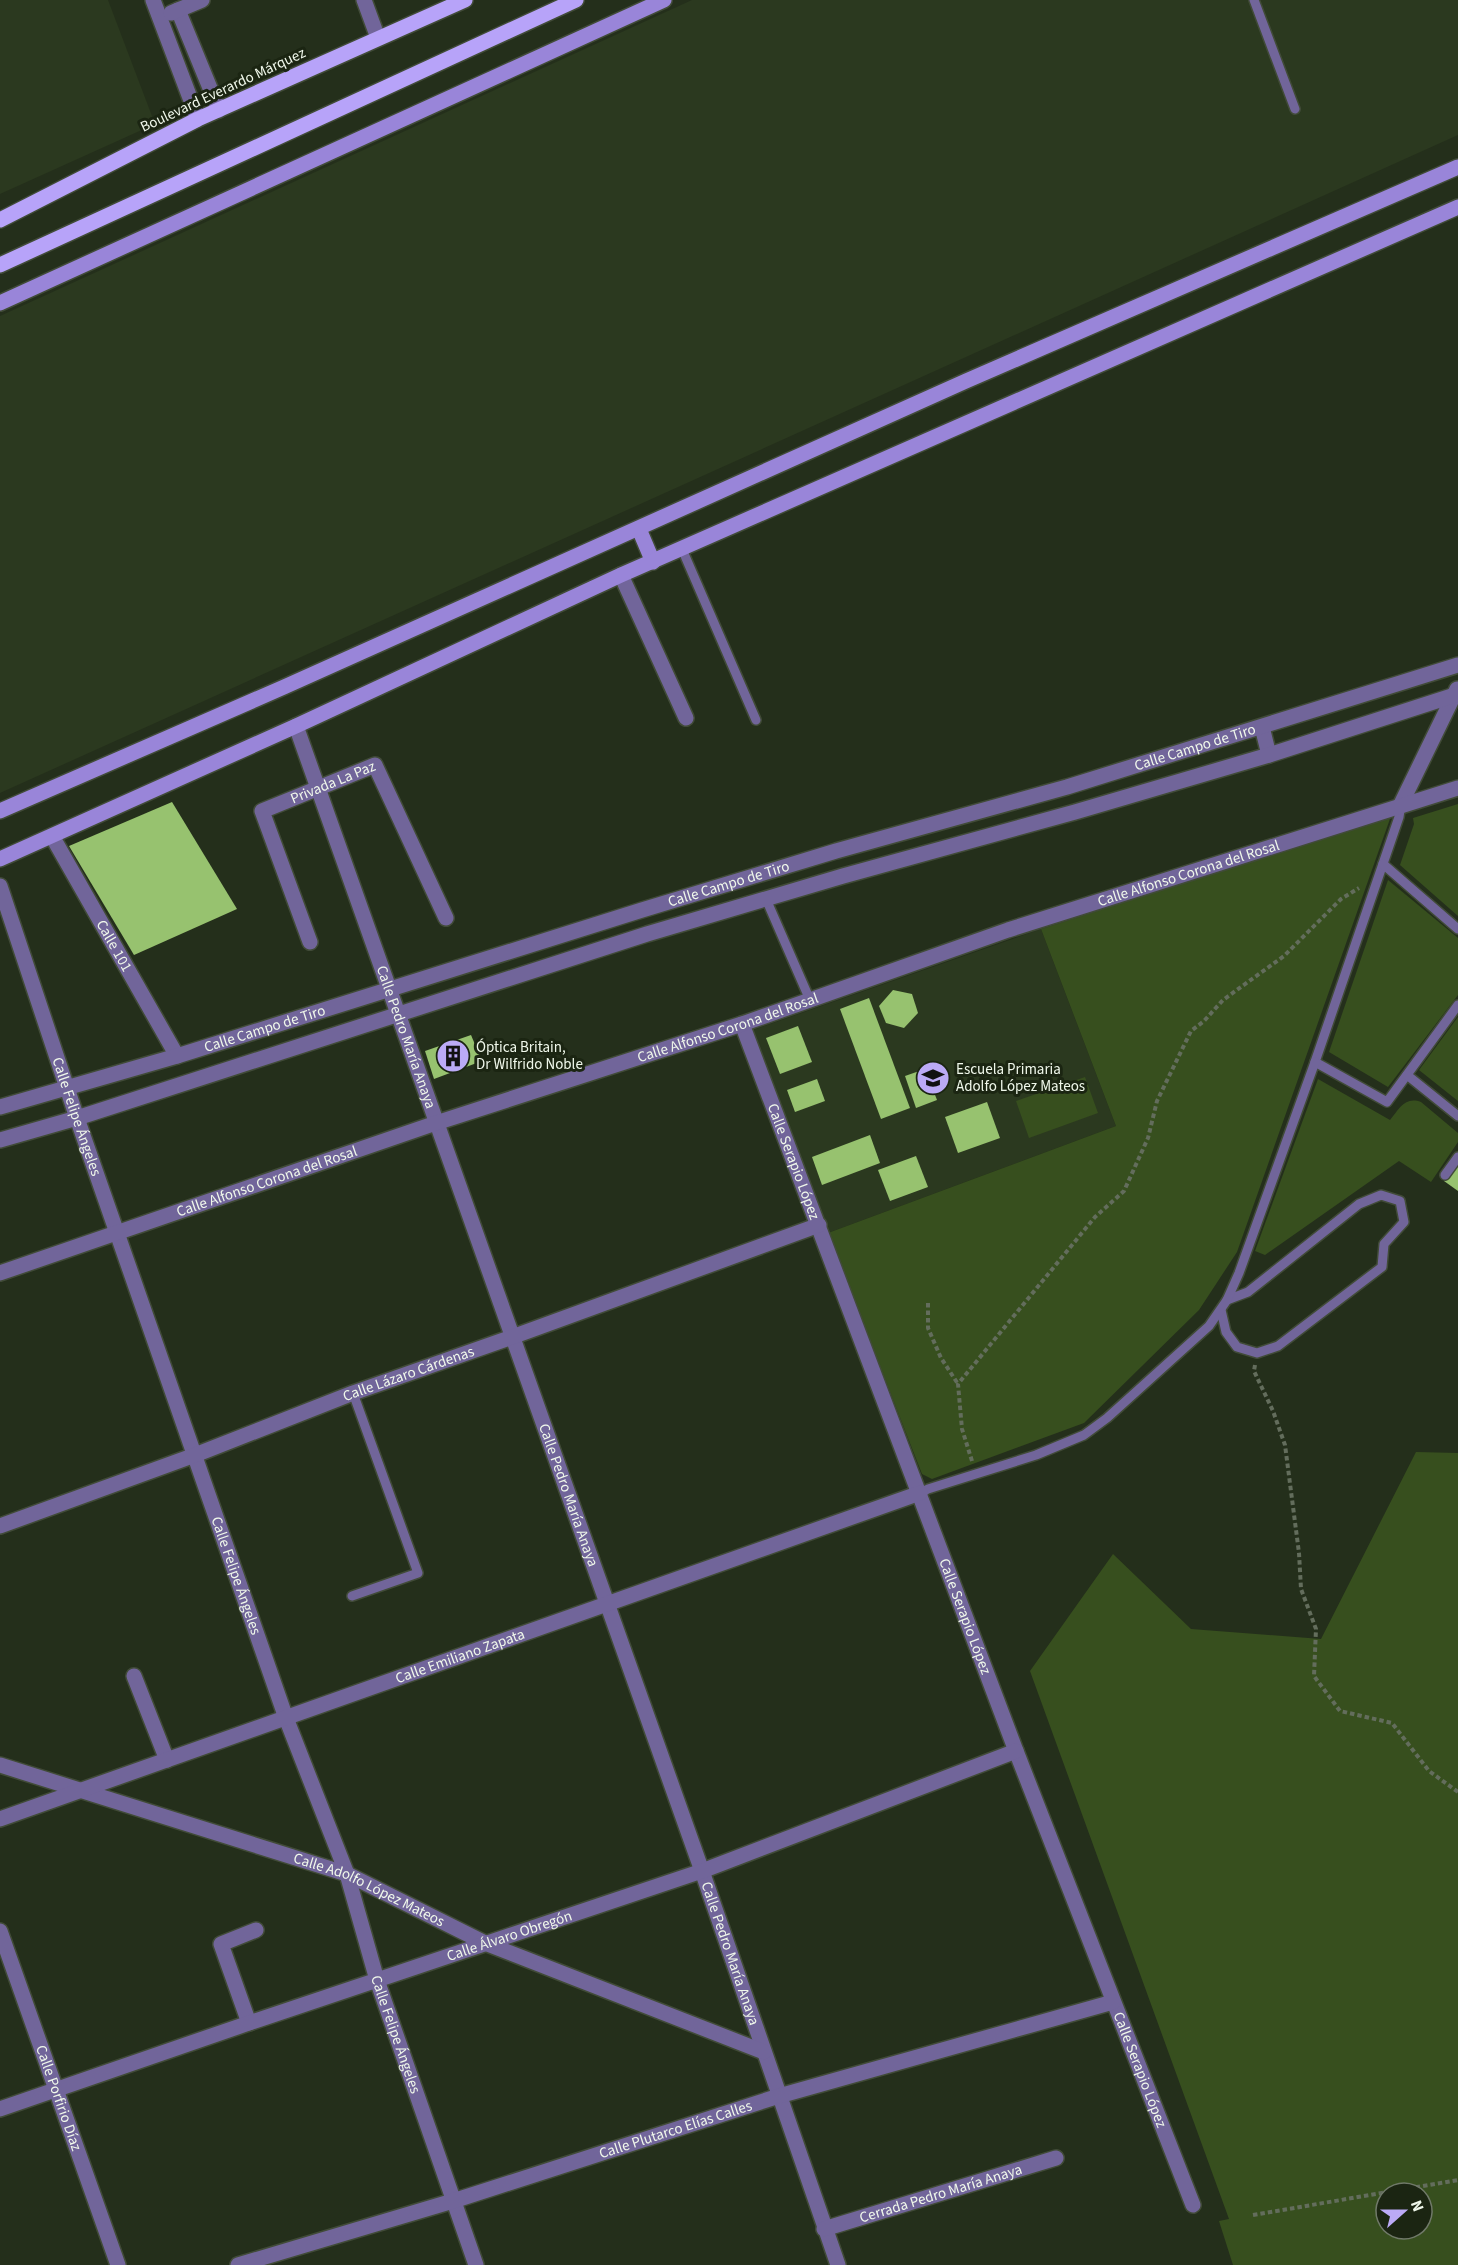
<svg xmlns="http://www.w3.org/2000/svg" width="1458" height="2265" font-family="'Source Sans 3',sans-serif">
  <rect width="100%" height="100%" fill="#242f1b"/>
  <g fill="#2b391f">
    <path d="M0,0H108L155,124L0,194Z"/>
    <path d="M692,0H1458V135L0,793V316Z"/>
    <path d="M1041,929L1116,1126L828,1233L750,1031Z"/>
  </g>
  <g fill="#374f1e" fill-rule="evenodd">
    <path d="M1458,804V916L1400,865L1414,824L1413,818Z"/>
    <path d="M1391,816L1237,1252L1199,1310L1084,1423L932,1479L922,1474L828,1233L1116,1126L1041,929Z"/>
    <path d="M1388,880L1458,938V995L1388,1087L1329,1052Z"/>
    <path d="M1458,1017V1101L1419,1070Z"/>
    <path d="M1085,1077L1098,1113L1029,1138L1016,1101Z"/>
    <path d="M1318,1079L1390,1120C1399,1109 1405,1096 1421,1102L1458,1133V1142L1431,1182L1399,1161L1265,1255L1255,1251Z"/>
    <path d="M1416,1452L1458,1453V2265H1233L1219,2221L1229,2219L1030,1671L1113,1554L1191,1629L1321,1639ZM1386,2193H1422V2229H1386Z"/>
  </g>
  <g fill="#97c26f">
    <path d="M172,802L237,909L134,955L69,846Z"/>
    <path d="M893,990L912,994L918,1013L904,1028L886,1023L879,1006Z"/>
    <path d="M869,998L910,1108L881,1119L840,1009Z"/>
    <path d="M798,1026L812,1062L780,1074L766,1038Z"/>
    <path d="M471,1035L482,1061L434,1079L425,1051Z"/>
    <path d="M925,1069L937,1100L916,1108L905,1076Z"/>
    <path d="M817,1079L825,1101L795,1112L787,1090Z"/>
    <path d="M987,1102L1000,1138L958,1153L945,1117Z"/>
    <path d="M870,1135L880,1163L822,1185L812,1157Z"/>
    <path d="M916,1156L928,1187L890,1201L878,1170Z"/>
    <path d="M1458,1162V1191L1444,1181Z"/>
  </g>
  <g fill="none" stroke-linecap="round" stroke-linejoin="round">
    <defs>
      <g id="lane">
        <path d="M1254,0L1295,109"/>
        <path d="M682,549L756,720"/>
        <path d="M1401,804L1399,817L1315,1062L1387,1102L1458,1005"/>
        <path d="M1383,864L1458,929"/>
        <path d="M766,899L810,1000"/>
        <path d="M1407,1075L1458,1116"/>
        <path d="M1445,1175L1458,1157"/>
        <path d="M1221,1310L1226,1332L1237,1347L1257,1353L1278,1346L1382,1267L1384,1244L1404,1222L1400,1201L1381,1195L1359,1204L1248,1292L1227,1300"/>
        <path d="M920,1493L928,1489L1036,1455L1084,1435L1107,1418L1209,1326L1227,1300L1239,1273L1315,1062"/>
        <path d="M352,1596L418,1573L353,1393"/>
      </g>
      <g id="street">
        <path d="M153,0L198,119"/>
        <path d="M364,0L378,38"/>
        <path d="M178,10L219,110"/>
        <path d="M171,13L202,0"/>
        <path d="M621,575L686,718"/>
        <path id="s1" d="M296,726L702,1871L838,2265"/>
        <path d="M1262,727L1269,755"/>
        <path d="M1401,804L1457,689"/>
        <path id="s2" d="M52,836L177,1056"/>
        <path id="s3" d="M0,886L77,1118L286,1718L347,1874L377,1980L476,2265"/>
        <path id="s4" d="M310,942L262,811L375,765L446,918"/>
        <path id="s5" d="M742,1024L1016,1751L1193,2205"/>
        <path id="s6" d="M0,1107L177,1056L642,910L836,851L1067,787L1458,665"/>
        <path d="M0,1140L77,1118L647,934L843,876L1075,812L1269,755L1455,695"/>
        <path id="s7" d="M0,1273L436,1123L742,1024L1008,930L1458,788"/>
        <path id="s8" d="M0,1526L195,1455L353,1393L512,1337L819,1225"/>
        <path d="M134,1676L167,1760"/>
        <path id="s9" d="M0,1765L347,1874L485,1943L764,2052"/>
        <path id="s10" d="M0,1819L920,1493"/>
        <path id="s11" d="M0,1931L118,2265"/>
        <path d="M249,2023L221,1944L256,1930"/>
        <path id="s12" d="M0,2109L249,2023L702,1871L1016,1751"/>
        <path id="s13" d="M824,2229L1056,2158"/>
        <path id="s14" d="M238,2265L453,2201L779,2096L1113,2002"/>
      </g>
      <g id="secondary">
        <path d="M0,303L664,0"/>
        <path d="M639,529L653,562"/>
        <path d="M0,811L284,687L966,381L1458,167"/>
        <path d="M0,859L296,726L621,575L1458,207"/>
      </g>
      <g id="primary">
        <path d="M0,220L198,119L465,0"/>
        <path d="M0,265L576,0"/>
      </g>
    </defs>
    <use href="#lane" stroke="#414b38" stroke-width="12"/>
    <use href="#street" stroke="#414b38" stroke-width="18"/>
    <use href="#secondary" stroke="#414b38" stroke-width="18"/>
    <use href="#primary" stroke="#414b38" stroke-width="18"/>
    <g stroke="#636d5c" stroke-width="4" stroke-dasharray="4.5 3" stroke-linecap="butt">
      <path d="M928,1303V1328L941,1358L958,1384"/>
      <path d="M1255,1365L1254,1371L1273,1411L1285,1445L1299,1553L1301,1589L1316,1629L1314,1676L1340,1711L1392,1723L1429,1771L1458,1792"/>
      <path d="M972,1461L962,1429L958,1384L1095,1217L1124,1191L1148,1138L1157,1101L1191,1031L1204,1021L1223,1000L1284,956L1341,899L1359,888"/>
      <path d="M1253,2215L1458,2180"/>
    </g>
    <use href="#lane" stroke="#71659a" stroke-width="9"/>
    <use href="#street" stroke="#71659a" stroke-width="15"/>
    <use href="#secondary" stroke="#9985d9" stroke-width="15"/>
    <use href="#primary" stroke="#b7a3f9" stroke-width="15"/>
  </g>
  <defs>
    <symbol id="building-disc" viewBox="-11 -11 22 22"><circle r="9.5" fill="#bbaaf6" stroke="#1b2512"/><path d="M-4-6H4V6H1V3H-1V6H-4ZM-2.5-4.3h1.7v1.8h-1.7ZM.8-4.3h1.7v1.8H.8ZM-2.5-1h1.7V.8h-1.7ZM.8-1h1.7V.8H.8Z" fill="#111"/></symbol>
    <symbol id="school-disc" viewBox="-11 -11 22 22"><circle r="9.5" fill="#bbaaf6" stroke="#1b2512"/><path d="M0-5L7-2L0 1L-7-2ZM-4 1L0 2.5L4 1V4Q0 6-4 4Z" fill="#111"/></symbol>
  </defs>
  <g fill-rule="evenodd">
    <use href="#building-disc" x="434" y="1037" width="38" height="38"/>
    <use href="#school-disc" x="914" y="1059" width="38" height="38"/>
  </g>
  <g text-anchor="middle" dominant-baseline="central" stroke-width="6" stroke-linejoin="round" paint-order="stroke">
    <g font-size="15" fill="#f0f8eb" stroke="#1b2512">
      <text transform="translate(223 90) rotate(-25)">Boulevard Everardo Márquez</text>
      <text stroke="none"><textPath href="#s6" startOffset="1248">Calle Campo de Tiro</textPath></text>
      <text stroke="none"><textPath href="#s4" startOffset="216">Privada La Paz</textPath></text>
      <text stroke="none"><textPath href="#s7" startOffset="1254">Calle Alfonso Corona del Rosal</textPath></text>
      <text stroke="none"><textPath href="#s6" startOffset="762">Calle Campo de Tiro</textPath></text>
      <text stroke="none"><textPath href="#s2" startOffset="126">Calle 101</textPath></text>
      <text stroke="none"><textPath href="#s7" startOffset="768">Calle Alfonso Corona del Rosal</textPath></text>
      <text stroke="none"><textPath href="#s6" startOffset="276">Calle Campo de Tiro</textPath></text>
      <text stroke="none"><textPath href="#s1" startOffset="330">Calle Pedro María Anaya</textPath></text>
      <text stroke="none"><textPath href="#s3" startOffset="243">Calle Felipe Ángeles</textPath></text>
      <text stroke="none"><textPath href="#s5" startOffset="147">Calle Serapio López</textPath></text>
      <text stroke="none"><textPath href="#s7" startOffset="282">Calle Alfonso Corona del Rosal</textPath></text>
      <text stroke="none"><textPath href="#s8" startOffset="436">Calle Lázaro Cárdenas</textPath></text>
      <text stroke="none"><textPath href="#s1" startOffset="816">Calle Pedro María Anaya</textPath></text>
      <text stroke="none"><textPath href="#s3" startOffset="729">Calle Felipe Ángeles</textPath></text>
      <text stroke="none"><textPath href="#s5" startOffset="633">Calle Serapio López</textPath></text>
      <text stroke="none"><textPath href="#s10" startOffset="488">Calle Emiliano Zapata</textPath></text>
      <text stroke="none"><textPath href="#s9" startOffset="390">Calle Adolfo López Mateos</textPath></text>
      <text stroke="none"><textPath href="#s12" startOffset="538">Calle Álvaro Obregón</textPath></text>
      <text stroke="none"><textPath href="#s1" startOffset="1302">Calle Pedro María Anaya</textPath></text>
      <text stroke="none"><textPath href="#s3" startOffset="1215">Calle Felipe Ángeles</textPath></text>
      <text stroke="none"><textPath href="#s5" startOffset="1119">Calle Serapio López</textPath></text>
      <text stroke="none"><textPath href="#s11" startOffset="177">Calle Porfirio Díaz</textPath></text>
      <text stroke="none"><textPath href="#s14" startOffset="458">Calle Plutarco Elías Calles</textPath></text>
      <text stroke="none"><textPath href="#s13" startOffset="122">Cerrada Pedro María Anaya</textPath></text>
    </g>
    <g font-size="15" fill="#f0f8eb" stroke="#1b2512" text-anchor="start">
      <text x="476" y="1047">Óptica Britain,<tspan x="476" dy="17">Dr Wilfrido Noble</tspan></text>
      <text x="956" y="1069">Escuela Primaria<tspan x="956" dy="17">Adolfo López Mateos</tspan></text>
    </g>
  </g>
  <g transform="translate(1404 2211) rotate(69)"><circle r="28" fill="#1b2512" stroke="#707969" stroke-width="1.5"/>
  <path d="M0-4.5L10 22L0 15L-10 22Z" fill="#bbaaf6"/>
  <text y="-9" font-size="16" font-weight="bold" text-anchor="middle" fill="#f0f8eb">N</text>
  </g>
</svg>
